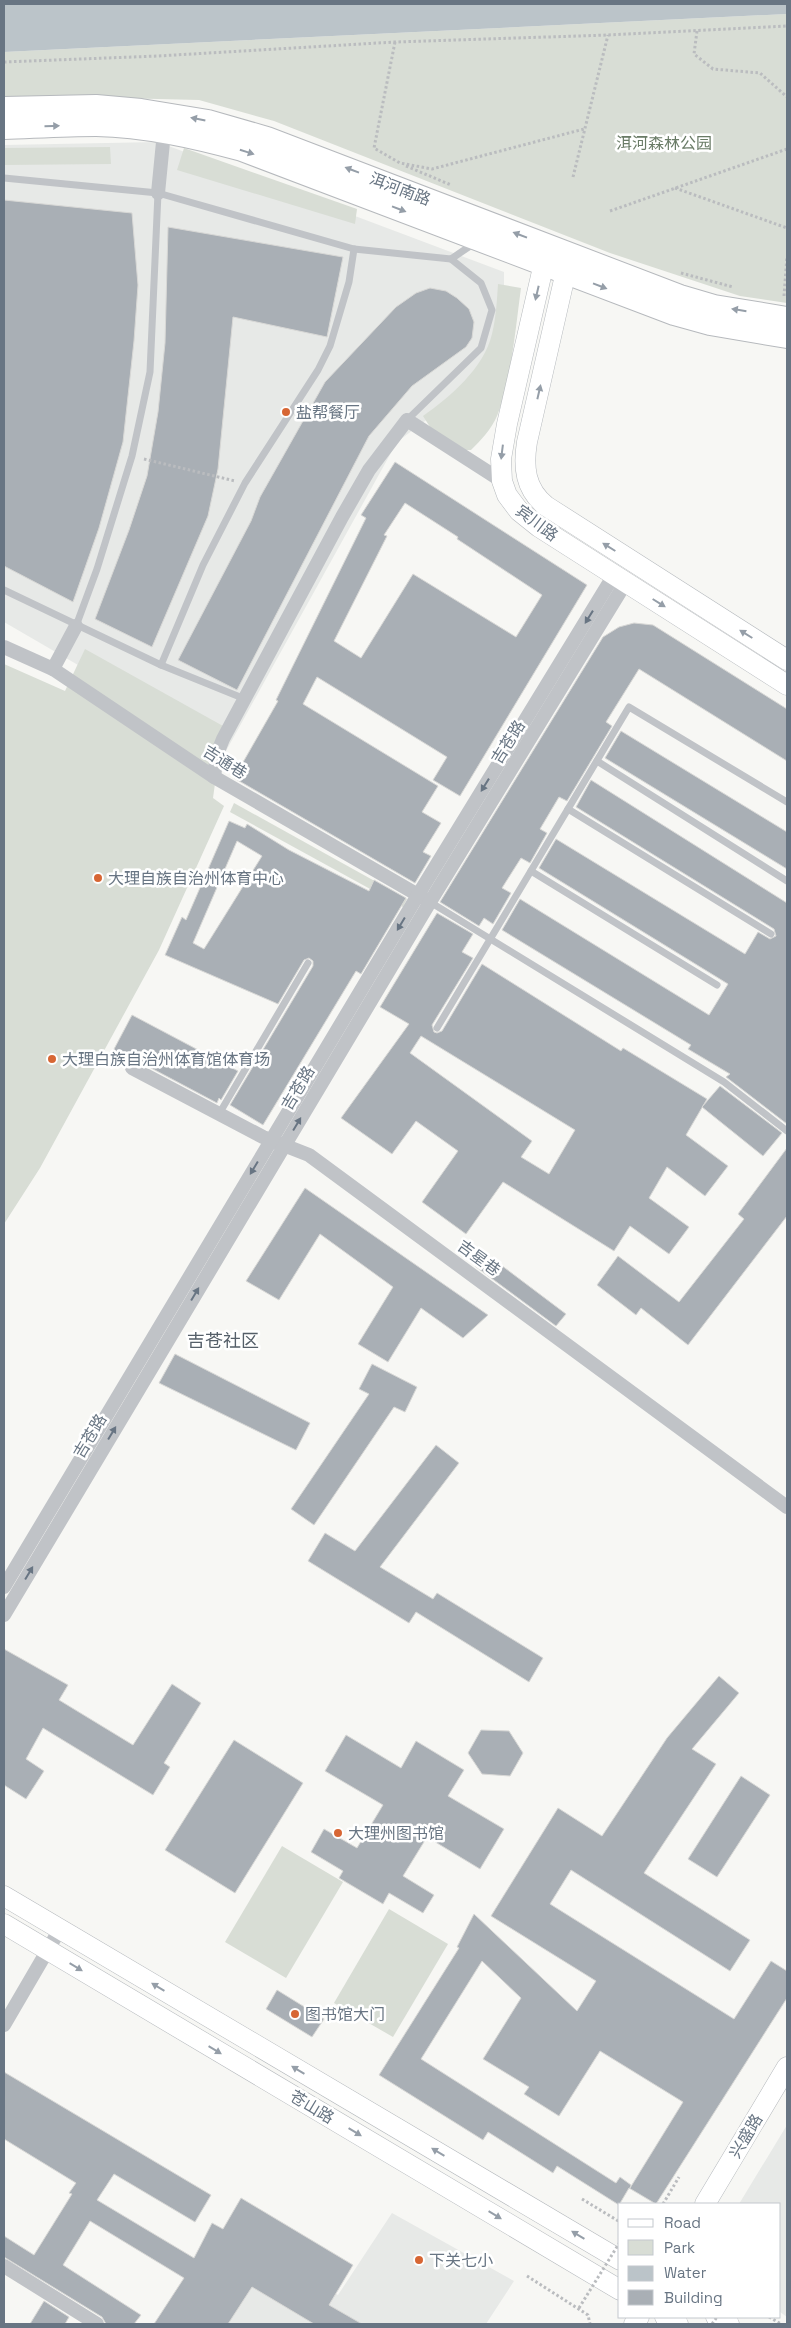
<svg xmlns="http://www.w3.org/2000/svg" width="791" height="2328" font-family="'Space Grotesk','Noto Sans SC',sans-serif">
  <rect width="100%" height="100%" fill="#f7f7f4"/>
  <g fill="#e7e9e7">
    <path d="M158,142L504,272V315L481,379L397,442L226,751L4,622V145Z"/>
    <path d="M787,2125V2317L780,2312V2204H739Z"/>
    <path d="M392,2213L514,2281L486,2324H195L245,2239L338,2295Z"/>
  </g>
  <g fill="#d8ddd5">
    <path d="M787,14V303L740,296L610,253L274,121L199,100L75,97L4,98V52Z"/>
    <path d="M110,147L111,164L4,165V148Z"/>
    <path d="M184,148L357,209L355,224L177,170Z"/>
    <path d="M498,284L521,288C516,324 511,383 497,416C491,430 481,440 471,450H459L430,427L423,416C450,397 484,368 492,334C496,318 497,300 498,284Z"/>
    <path d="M85,649L223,726L213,798L224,806L159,950L40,1168L4,1224V664L65,691Z"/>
    <path d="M234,803L407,899L403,907L230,812Z"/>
    <path d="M282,1846L343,1882L286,1978L225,1942Z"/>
    <path d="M389,1909L448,1944L393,2037L334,2003Z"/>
  </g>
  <path fill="#bbc4c9" d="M4,4H787V14L4,52Z"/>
  <g fill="#a9afb5" stroke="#d8d8d6" fill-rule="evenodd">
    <path d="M4,200L132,213L138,285L134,341L123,442L99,528L73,602L4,566Z"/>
    <path d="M168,227L343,257L327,337L233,317L218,469L208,516L152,647L95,619L129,530L147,476L158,412L165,343Z"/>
    <path d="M430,288L446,291L457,298L469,309L474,322L472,338L466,347L412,386L369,436L237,690L178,660L251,521L260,497L325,382L396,307L416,293Z"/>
    <path d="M395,462L587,585L460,796L433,780L447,757L317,677L303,704L438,786L422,812L441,823L423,852L431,856L415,883L234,778L278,701L276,700L366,518L361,515ZM405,503L458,537L457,539L542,595L516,637L413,574L361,658L334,641L387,536L384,535Z"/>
    <path d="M634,623L653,625L787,709V761L639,669L606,722L612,726L567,801L559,797L540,829L547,833L530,863L521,858L502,888L511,893L493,924L484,918L479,926L440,902L603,637L619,627Z"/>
    <path d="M621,731L787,832V869L605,758Z"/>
    <path d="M591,780L787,903V1124L726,1077L730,1074L688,1049L691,1045L502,930L520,899L709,1015L728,984L539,868L556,839L745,954L758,932L770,939L776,936L774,929L576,807Z"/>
    <path d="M229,821L245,828L247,824L289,850L369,891L374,880L406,898L361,974L356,971L263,1125L230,1105L313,966V961L309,958L304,960L278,1004L165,955L182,917L186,920ZM237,841L262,856L204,949L193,943Z"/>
    <path d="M437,913L473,934L462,952L473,958L432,1025L434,1032L437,1033L442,1031L482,964L621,1051L623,1048L707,1099L686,1135L728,1166L705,1196L667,1167L649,1198L689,1227L669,1254L630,1226L614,1251L503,1182L466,1234L422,1202L458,1151L416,1121L392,1154L341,1118L409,1024L380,1007ZM421,1036L575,1130L549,1174L521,1157L532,1141L410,1053Z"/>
    <path d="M132,1015L238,1071L221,1100L219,1098L217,1103L136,1060H130L113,1051Z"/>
    <path d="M720,1086L782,1133L763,1156L702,1107Z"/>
    <path d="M787,1148V1216L688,1345L641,1308L636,1315L597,1285L618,1256L679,1302L744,1219L738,1214Z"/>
    <path d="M305,1188L488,1315L463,1338L421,1308L388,1362L358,1344L393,1287L320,1234L279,1300L246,1281Z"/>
    <path d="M485,1253L566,1314L556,1326L475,1266Z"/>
    <path d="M175,1354L310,1423L296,1450L159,1383Z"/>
    <path d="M372,1364L417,1387L405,1412L394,1407L314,1525L291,1509L369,1394L359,1389Z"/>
    <path d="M436,1445L459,1463L380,1567L433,1599L437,1593L543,1658L529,1682L416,1612L409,1623L308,1561L325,1533L355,1551Z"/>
    <path d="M4,1649L68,1685L59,1700L133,1745L172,1684L201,1703L164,1763L170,1767L153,1795L43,1728L26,1759L44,1771L26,1799L4,1785Z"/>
    <path d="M719,1676L739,1693L692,1749L716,1764L644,1873L750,1940L730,1971L571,1870L550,1904L734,2019L771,1961L787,1971V1998L656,2204L629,2188L619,2205L557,2166L553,2173L488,2132L483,2140L379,2075L459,1948L457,1947L474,1914L577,2011L596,1981L491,1916L558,1808L602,1836L667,1738ZM482,1961L521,1998L483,2059L529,2087L524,2094L559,2116L600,2051L683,2102L630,2188L631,2185L620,2177L616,2183L421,2059Z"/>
    <path d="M481,1730L509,1731L523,1753L510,1776L482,1774L468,1753Z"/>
    <path d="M346,1735L401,1768L416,1741L464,1770L448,1796L504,1829L480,1869L427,1837L403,1876L434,1895L423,1913L389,1893L383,1904L339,1878L343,1871L311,1852L324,1829L357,1848L383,1805L325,1771Z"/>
    <path d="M234,1740L303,1783L235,1893L165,1850Z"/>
    <path d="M741,1776L770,1795L717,1877L688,1859Z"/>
    <path d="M277,1990L324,2019L312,2037L266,2009Z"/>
    <path d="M4,2072L211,2195L195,2222L114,2174L97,2200L194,2258L212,2223L223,2229L241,2198L353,2265L329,2305L362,2324H314L252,2287L228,2324H154L184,2278L90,2221L63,2265L141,2315L134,2324H106L102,2317L4,2257V2236L34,2255L72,2194L69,2193L76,2183L4,2139Z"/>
    <path d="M44,2301L69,2317L65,2324H30Z"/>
  </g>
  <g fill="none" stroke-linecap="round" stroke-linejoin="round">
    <defs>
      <g id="secondary">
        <path d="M547,250L507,424L501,459L502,481L507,495L519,511L539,527L787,685"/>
        <path d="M569,258L527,442C523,467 525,489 546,506L787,660"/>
        <path d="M4,1896L620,2260"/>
        <path d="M4,1924L620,2290"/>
        <path d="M705,2204L787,2067"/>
        <path d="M665,2317L678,2324"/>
        <path d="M716,2317L729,2324"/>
        <path d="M634,2324L639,2317"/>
      </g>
      <g id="primary">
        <path d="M4,108L96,106L141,110L208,121L267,138L680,296L714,306L787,318"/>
        <path d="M4,128C34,127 65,125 96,125C145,126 194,137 242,150L674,314L710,324L787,337"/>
      </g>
    </defs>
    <use href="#secondary" stroke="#b5b9bd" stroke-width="21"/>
    <use href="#primary" stroke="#b6b9bd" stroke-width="24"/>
    <g stroke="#babcbf" stroke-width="3" stroke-dasharray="2.5 2.5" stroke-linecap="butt">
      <path d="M697,31L694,54L713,69L760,73L787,97"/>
      <path d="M395,42L374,148L400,163L432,169L584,129"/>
      <path d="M4,62L158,56L395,42L608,35L787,26"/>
      <path d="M406,166L451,185"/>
      <path d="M573,177L608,35"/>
      <path d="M675,188L787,228"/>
      <path d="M610,211L787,149"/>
      <path d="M681,273L733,287"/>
      <path d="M784,296L787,256"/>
      <path d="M144,459L235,481"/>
      <path d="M582,2199L620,2222"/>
      <path d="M663,2204L679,2177"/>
      <path d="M527,2276L588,2315L590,2324"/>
      <path d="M769,2317L781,2324"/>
    </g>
    <g stroke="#c0c3c7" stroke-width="7">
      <path d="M4,178L158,193L354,249L451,259L481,283L492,310L481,348L407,420"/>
      <path d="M451,259L476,242"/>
      <path d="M4,590L161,665L245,699"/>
      <path d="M76,626L97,569L132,456L150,372L158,193"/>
      <path d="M161,665L203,565L245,483L318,370L330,346L349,282L354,249"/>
      <path d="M597,761L787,881"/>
      <path d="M568,809L771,934"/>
      <path d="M531,871L717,985"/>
      <path d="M430,902L724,1082L787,1131"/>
      <path d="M437,1028L629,707L787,802"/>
      <path d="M219,1114L308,963"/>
    </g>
    <g stroke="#c0c3c7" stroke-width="14">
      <path d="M158,193L164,132"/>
      <path d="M4,647L53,669L214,777L425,899"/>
      <path d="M53,669L76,626"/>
      <path d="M214,777L217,754L223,739L342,517L369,470L407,420L502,481"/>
      <path d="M132,1068L263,1137L309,1155L787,1507"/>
      <path d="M4,1587L418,895L614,575"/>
      <path d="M4,1615L430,902L626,582"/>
      <path d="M4,2025L60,1929"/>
      <path d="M4,2266L97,2324"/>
    </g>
    <use href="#secondary" stroke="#fff" stroke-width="20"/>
    <use href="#primary" stroke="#fff" stroke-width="22"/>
    <g stroke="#babcbf" stroke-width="3" stroke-dasharray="2.5 2.5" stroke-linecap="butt">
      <path d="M579,2308L620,2242"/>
      <path d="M712,2324L717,2317"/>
    </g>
  </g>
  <defs><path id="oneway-solid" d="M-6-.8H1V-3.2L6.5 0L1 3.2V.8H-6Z" transform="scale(1.25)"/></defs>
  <g fill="#959ea8">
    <use href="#oneway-solid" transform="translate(198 119) rotate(-169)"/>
    <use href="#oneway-solid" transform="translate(52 126) rotate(-1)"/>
    <use href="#oneway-solid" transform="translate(247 152) rotate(18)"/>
    <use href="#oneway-solid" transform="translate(352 170) rotate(-159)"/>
    <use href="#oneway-solid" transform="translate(399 209) rotate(21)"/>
    <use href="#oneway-solid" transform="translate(520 235) rotate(-159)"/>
    <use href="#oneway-solid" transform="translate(600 286) rotate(21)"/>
    <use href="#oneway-solid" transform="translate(537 293) rotate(103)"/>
    <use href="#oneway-solid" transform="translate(739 310) rotate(-171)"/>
    <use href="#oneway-solid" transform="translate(539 392) rotate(-77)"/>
    <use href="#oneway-solid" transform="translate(502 452) rotate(97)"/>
    <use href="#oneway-solid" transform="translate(609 547) rotate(-148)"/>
    <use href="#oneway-solid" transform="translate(659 603) rotate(32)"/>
    <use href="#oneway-solid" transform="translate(746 634) rotate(-148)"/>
    <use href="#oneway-solid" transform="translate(76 1967) rotate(31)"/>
    <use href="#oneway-solid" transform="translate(158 1987) rotate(-149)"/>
    <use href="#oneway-solid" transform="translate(215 2050) rotate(31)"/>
    <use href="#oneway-solid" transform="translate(298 2070) rotate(-149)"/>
    <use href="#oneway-solid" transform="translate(355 2132) rotate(31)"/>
    <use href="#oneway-solid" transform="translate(438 2152) rotate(-149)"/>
    <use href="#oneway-solid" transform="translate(495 2215) rotate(31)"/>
    <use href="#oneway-solid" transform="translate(578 2235) rotate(-149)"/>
  </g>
  <g fill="#687583">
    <use href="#oneway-solid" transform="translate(589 617) rotate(122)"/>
    <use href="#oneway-solid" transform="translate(485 785) rotate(122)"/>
    <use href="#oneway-solid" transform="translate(401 924) rotate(121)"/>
    <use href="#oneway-solid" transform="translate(297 1124) rotate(-59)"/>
    <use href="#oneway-solid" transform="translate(254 1168) rotate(121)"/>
    <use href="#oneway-solid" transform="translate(195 1294) rotate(-59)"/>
    <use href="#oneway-solid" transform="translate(112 1433) rotate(-59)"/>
    <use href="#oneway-solid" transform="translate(29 1573) rotate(-59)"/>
  </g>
  <g fill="#d76634" stroke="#fff" stroke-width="2">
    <circle cx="286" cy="412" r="5"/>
    <circle cx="98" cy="878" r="5"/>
    <circle cx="52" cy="1059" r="5"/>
    <circle cx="338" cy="1833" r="5"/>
    <circle cx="295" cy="2014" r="5"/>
    <circle cx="419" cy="2260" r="5"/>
  </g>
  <g text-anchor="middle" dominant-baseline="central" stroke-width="5" stroke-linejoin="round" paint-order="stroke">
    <g font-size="16" fill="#697b66" stroke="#fff">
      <text x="664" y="143">洱河森林公园</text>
    </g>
    <g font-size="16" fill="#687583" stroke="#fff">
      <text transform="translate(400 189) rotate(21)">洱河南路</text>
      <text transform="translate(537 523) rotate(37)">宾川路</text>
      <text transform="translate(508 742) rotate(-58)">吉苍路</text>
      <text transform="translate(225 762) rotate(32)">吉通巷</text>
      <text transform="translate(298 1088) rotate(-59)">吉苍路</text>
      <text transform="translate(479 1258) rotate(36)">吉星巷</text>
      <text transform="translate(90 1436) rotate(-59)">吉苍路</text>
      <text transform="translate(312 2107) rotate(31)">苍山路</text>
      <text transform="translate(746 2136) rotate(-59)">兴盛路</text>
    </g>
    <g font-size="16" fill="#687583" stroke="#fff" text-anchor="start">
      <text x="296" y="412">盐帮餐厅</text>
      <text x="108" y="878">大理自族自治州体育中心</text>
      <text x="62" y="1059">大理白族自治州体育馆体育场</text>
      <text x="348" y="1833">大理州图书馆</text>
      <text x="305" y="2014">图书馆大门</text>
      <text x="429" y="2260">下关七小</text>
    </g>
    <g font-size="18" fill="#555f69" stroke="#fff">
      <text x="223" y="1340">吉苍社区</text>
    </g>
  </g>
  <rect width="791" height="2328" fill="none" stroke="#687583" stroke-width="10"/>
  <rect x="618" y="2203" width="162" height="115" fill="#ffffff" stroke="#c3c8cd"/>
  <rect x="628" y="2219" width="25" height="8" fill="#ffffff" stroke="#c3c8cd"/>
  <text x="664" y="2228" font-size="15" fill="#687583">Road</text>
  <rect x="628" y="2240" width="25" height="15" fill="#d8ddd5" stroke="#c3c8cd"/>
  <text x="664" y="2253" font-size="15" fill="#687583">Park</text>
  <rect x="628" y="2266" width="25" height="15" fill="#bbc4c9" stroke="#c3c8cd"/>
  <text x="664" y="2278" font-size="15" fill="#687583">Water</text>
  <rect x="628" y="2290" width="25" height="15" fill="#a9afb5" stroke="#c3c8cd"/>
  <text x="664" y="2303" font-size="15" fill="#687583">Building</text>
</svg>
